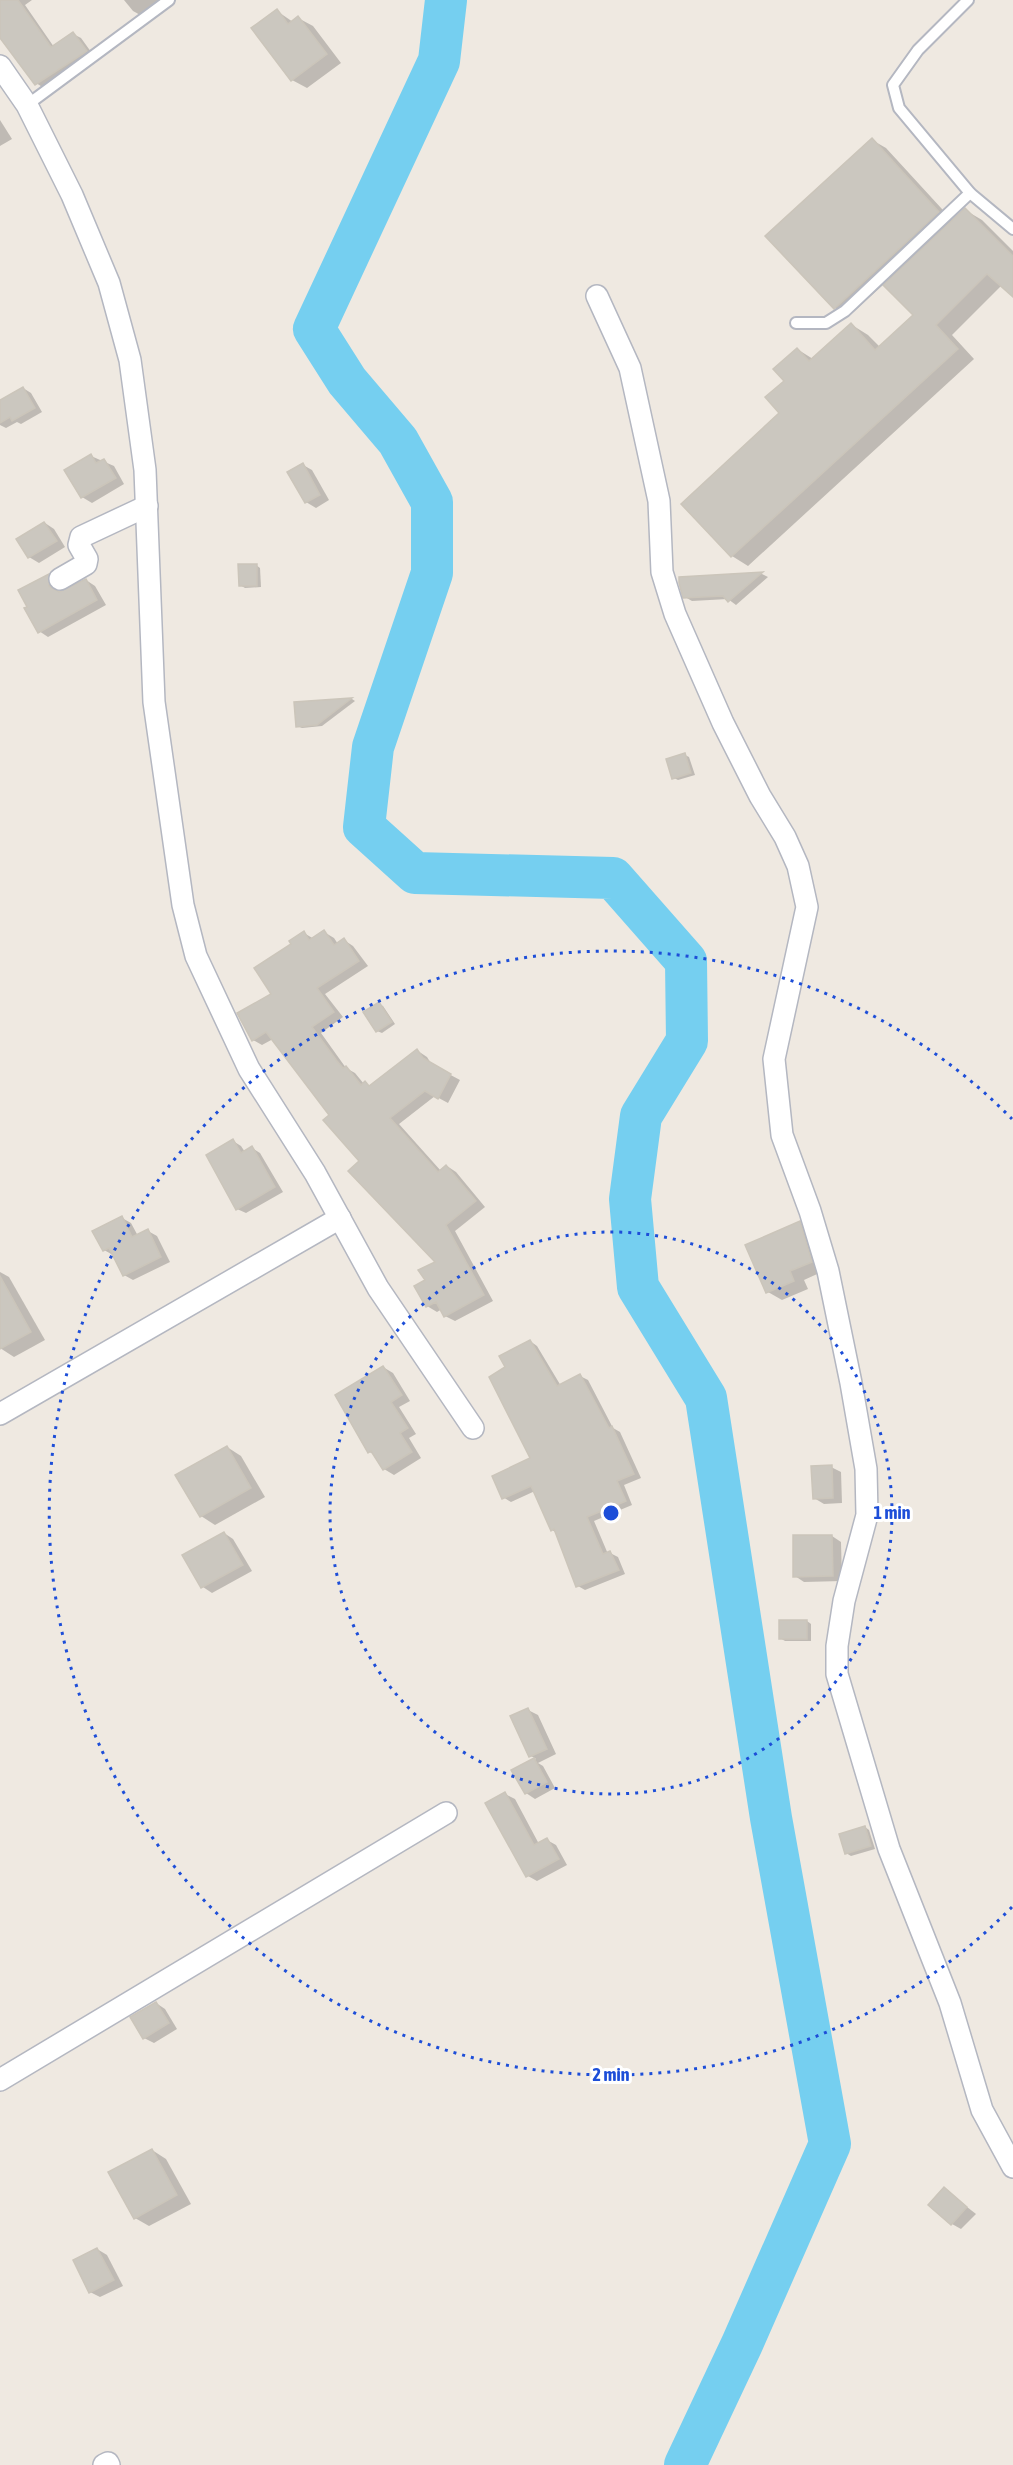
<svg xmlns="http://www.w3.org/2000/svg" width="1013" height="2465" font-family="'Asap Condensed',sans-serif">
  <rect width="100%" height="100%" fill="#efe9e1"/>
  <g fill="#0003">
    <path d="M0,0H32L25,5L54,47L73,34L81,38L94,56L44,88L36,83L0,29Z"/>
    <path d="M124,0H163L142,16L133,11Z"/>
    <path d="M277,11L293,22L298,18L313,26L341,63L307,88L292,80Z"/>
    <path d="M0,120L12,139L0,146Z"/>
    <path d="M872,140L886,148L953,221L965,210L982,220L1013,251V294L1002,285L952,335L974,359L748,566L732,556L781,413L786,381L797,349L813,359L852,325L868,335L880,347L915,315L884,284L849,316L835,308Z"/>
    <path d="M23,388L31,393L42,412L21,424L17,422L6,428L0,425V402Z"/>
    <path d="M91,456L114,466L124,484L92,503L82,497Z"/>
    <path d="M303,465L312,470L329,500L316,508L306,502Z"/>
    <path d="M45,523L54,529L65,547L39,563L29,557L18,539Z"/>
    <path d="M256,565L260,568L261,587L245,588L240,585Z"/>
    <path d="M762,574L768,577L736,605L728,599L692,601L685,597L680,579Z"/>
    <path d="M49,575L58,581L59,594L86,580L95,586L106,605L48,637L39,631Z"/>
    <path d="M352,699L355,701L322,726L302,728L297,726L295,704Z"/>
    <path d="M685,755L689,757L695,775L678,780L674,778Z"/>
    <path d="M324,932L334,938L338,944L344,940L353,946L368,966L325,994L343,1017L321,1033L346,1068L355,1073L364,1084L371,1087L418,1051L427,1057L432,1065L460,1080L448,1103L435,1096L399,1124L441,1171L447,1166L456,1172L485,1207L455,1231L493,1301L455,1321L445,1316L442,1309L437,1312L427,1306V1281L437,1262L273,1039L262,1045L253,1040L274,995L293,944L304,933L314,939Z"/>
    <path d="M379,1004L383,1006L395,1024L382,1033L377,1031Z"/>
    <path d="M233,1141L241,1146L245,1152L252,1148L260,1153L283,1192L246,1213L237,1209Z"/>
    <path d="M122,1218L131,1223L138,1236L148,1231L157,1236L170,1262L133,1280L124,1275L113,1255L104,1250Z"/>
    <path d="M800,1223L814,1231L826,1270L804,1280L808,1289L782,1300L768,1292Z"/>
    <path d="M0,1272L9,1277L45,1340L14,1357L0,1348Z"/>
    <path d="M530,1341L537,1346L561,1386L580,1376L588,1380L613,1428L620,1432L641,1478L624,1485L632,1505L594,1521L608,1554L610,1553L618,1557L625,1574L585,1590L578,1586L557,1533L552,1530L535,1491L511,1502L503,1497L532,1459L508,1368Z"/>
    <path d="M383,1367L393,1373L410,1401L399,1407L416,1434L409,1438L421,1458L394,1475L384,1469L376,1455L369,1452Z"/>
    <path d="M227,1447L241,1456L265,1497L215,1525L201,1516Z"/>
    <path d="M831,1467L841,1472L842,1503L824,1504L814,1498Z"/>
    <path d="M224,1533L233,1539L252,1571L212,1593L203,1587L184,1556Z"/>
    <path d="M832,1536L841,1542L842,1581L804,1582L795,1576Z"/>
    <path d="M807,1621L811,1624V1641H785L780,1638Z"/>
    <path d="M528,1710L538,1715L556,1754L538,1763L543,1766L555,1788L535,1799L526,1793L513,1771L536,1759L531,1756Z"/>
    <path d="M505,1794L515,1799L539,1844L547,1840L556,1845L567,1865L537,1881L528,1876Z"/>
    <path d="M865,1827L869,1830L875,1849L851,1856L846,1853Z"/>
    <path d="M156,2003L165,2009L177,2029L154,2043L144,2038Z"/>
    <path d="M152,2150L166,2159L191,2204L149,2226L135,2218Z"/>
    <path d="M944,2189L976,2214L961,2229L952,2224Z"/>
    <path d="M97,2249L107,2255L123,2286L100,2297L90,2292Z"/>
  </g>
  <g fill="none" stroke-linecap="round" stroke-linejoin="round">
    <path stroke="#75cff0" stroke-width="42" d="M446,0L439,61L314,329L347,381L398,441L432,502V573L373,747L364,827L415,873L613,878L686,961L687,1041L641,1116L630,1199L638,1287L706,1398L771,1818L830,2144L742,2344L685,2465"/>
  </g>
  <g fill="#cbc7bf" stroke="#cbc5ba" stroke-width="1.5">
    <path d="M0,0H18L51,47L73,32L87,51L35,85L0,38Z"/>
    <path d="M277,9L288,24L298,16L327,54L291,81L251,28Z"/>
    <path d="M872,138L939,212L834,309L765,236Z"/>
    <path d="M965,208L1013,256V297L987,274L936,325L958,349L731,557L681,504L779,413L765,397L784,381L773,369L797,348L809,361L851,323L875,350L913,315L883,285Z"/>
    <path d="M23,387L35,408L12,421L10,417L0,423V400Z"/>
    <path d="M91,454L96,463L104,459L116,478L81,498L64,470Z"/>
    <path d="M303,463L320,495L305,503L287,472Z"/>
    <path d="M44,522L57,541L28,558L16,539Z"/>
    <path d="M238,564H257V586H239Z"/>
    <path d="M763,572L728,602L723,596L683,598L679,583V577Z"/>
    <path d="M49,574V586L59,592L86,579L97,600L38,633L24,608L27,607L18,590Z"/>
    <path d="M352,698L317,725L296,727L294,702Z"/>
    <path d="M685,753L691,773L672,779L666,759Z"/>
    <path d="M324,930L334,945L344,938L359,961L317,988L334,1012L312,1027L337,1061L343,1068L346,1066L361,1085L365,1081L369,1086L417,1049L423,1058L451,1074L438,1099L425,1091L390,1118L438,1172L446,1165L476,1201L446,1225L484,1295L444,1317L436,1302L426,1307L414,1286L425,1280L418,1270L435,1262L348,1171L359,1161L323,1120L329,1115L266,1032L252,1041L237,1013L271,994L254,968L291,944L289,941L304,931L309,940Z"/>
    <path d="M379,1002L392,1022L376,1032L363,1012Z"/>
    <path d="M233,1139L241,1153L252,1146L275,1187L236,1210L206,1155Z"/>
    <path d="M122,1216L132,1237L148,1229L161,1257L123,1276L109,1248L103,1251L92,1231Z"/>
    <path d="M800,1221L812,1262L790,1271L794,1281L766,1293L745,1245Z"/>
    <path d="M0,1276L31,1332L0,1349Z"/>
    <path d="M530,1340L557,1386L580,1374L609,1428L612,1426L634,1474L617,1481L626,1501L587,1517L603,1554L610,1551L619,1570L576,1587L554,1529L551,1531L531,1486L502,1499L492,1476L530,1458L489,1377L505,1367L499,1356Z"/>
    <path d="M383,1366L402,1395L391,1402L408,1428L400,1433L412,1452L383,1470L371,1451L368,1453L335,1395Z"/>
    <path d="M227,1446L251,1488L200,1517L175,1475Z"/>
    <path d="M832,1465L833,1498L813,1499L811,1466Z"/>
    <path d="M224,1532L243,1565L201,1588L182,1555Z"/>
    <path d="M793,1535H832L833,1576L793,1577Z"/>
    <rect x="779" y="1620" width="28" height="19"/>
    <path d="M528,1708L547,1749L529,1757L510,1716Z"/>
    <path d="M534,1758L547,1782L525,1794L511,1770Z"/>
    <path d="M505,1792L534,1845L547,1838L559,1859L526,1877L485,1803Z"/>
    <path d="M865,1826L871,1846L845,1854L839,1834Z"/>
    <path d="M156,2002L169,2023L143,2039L130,2017Z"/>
    <path d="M152,2149L177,2195L134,2219L108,2172Z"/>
    <path d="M944,2187L967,2207L951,2225L928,2205Z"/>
    <path d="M97,2248L114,2280L89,2293L73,2260Z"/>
  </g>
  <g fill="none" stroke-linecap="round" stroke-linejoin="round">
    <defs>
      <g id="lane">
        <path d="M968,0L918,50L893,85L899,108L970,193L1013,229"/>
        <path d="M27,105L169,0"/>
        <path d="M796,323H826L845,311L970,193"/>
      </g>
      <g id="street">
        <path d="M0,66L27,105L72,195L109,283L130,360L145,470L154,702L183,905L196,956L249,1069L315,1173L378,1288L473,1428"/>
        <path d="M597,296L630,368L659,501L662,572L675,614L723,723L760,796L785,837L798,866L807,907L774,1059L782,1135L810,1211L828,1271L851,1383L866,1469L867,1515L844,1601L837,1646V1674L889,1849L950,2003L982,2110L1013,2167"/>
        <path d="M60,579L86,564L87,559L79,545L81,537L147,506"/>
        <path d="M0,1414L340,1218"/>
        <path d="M0,2080L446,1813"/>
        <path d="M104,2465L108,2463L109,2465"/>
      </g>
    </defs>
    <use href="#lane" stroke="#b4b7c1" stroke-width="14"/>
    <use href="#street" stroke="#b4b7c1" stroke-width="24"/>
    <use href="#lane" stroke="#fff" stroke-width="10"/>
    <use href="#street" stroke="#fff" stroke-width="21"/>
  </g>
  <g fill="none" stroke="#1d4ed8" stroke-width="3" stroke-dasharray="3 6">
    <circle cx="611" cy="1513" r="281"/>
    <path d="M1012 1907A562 562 0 1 1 1012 1119"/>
  </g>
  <circle cx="611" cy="1513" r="9" fill="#1d4ed8" stroke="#fff" stroke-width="3"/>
  <g font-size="18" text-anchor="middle" font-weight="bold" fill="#1d4ed8" stroke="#fff" stroke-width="6" stroke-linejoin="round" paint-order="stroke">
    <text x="892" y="1519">1 min</text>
    <text x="611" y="2081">2 min</text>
  </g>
</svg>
